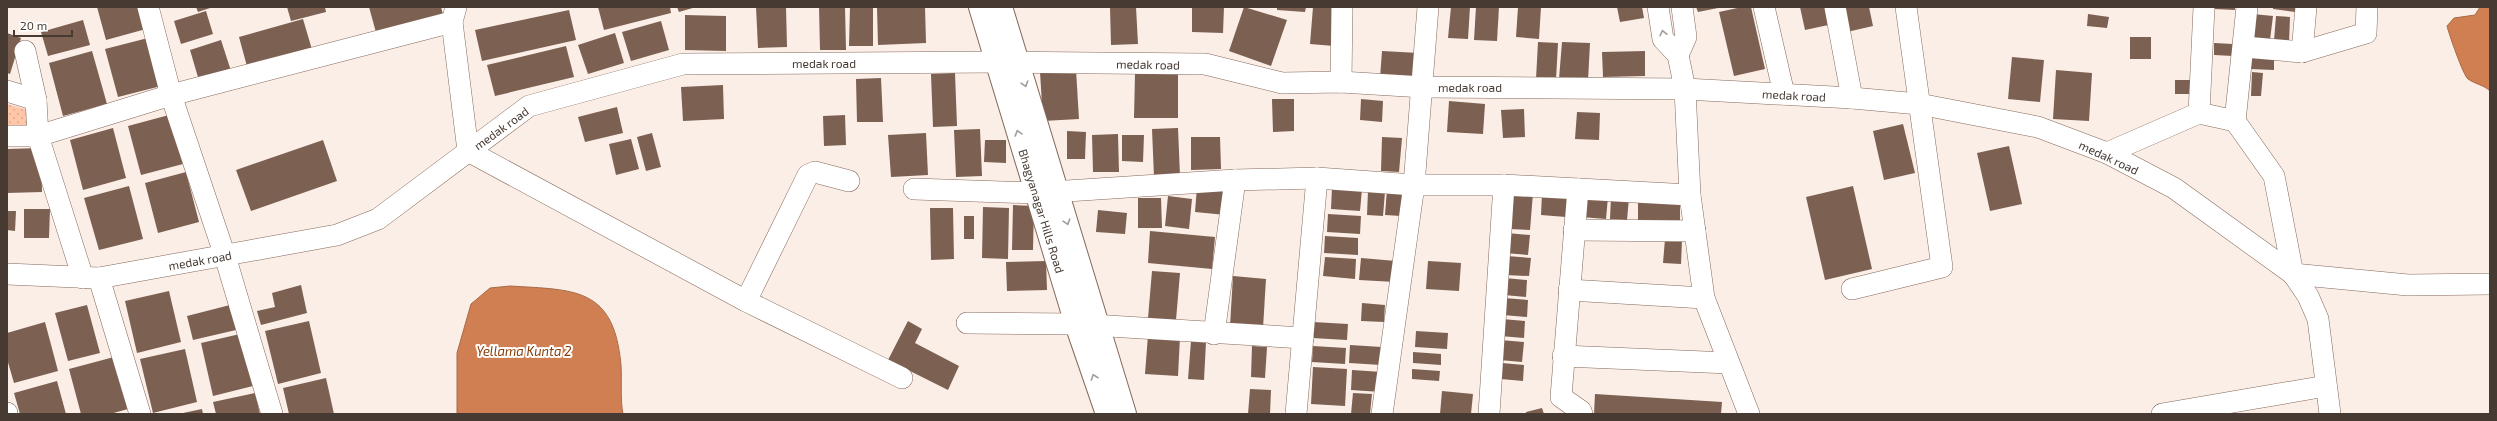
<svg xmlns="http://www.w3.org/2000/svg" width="2497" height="421" font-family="'Exo 2',sans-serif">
  <defs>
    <pattern id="green-dots" width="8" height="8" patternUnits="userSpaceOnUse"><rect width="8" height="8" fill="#ffc6a8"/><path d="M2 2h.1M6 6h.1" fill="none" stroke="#dcab91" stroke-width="1.8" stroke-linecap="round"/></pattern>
  </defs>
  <rect width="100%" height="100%" fill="#fbeee7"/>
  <path fill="url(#green-dots)" d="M7,104L28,110L32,131H7Z"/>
  <g fill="#d07f52" stroke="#a76a49">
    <path d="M2480,7H2490V91C2484,85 2475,84 2468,79C2463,75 2449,34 2447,26L2454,18L2475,15Z"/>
    <path d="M510,286C575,290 614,287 621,365C622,381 620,399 623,414H457V353L471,304L490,288Z"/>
  </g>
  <g fill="#7c6052">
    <path d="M97,7H140L146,29L106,40Z"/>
    <path d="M196,7H213L198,12Z"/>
    <path d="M287,7H325L326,12L291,21Z"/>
    <path d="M369,7H441L444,18L377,36Z"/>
    <path d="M598,7H670L671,13L604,30Z"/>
    <path d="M677,7H696L679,12Z"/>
    <path d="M756,7H786L787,47L758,48Z"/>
    <path d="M819,7H845L846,50H820Z"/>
    <path d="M850,7H873V46H849Z"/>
    <path d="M877,7H925L926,43L878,45Z"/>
    <path d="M1110,7H1136L1138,44L1111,45Z"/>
    <path d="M1192,7H1224L1223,33L1192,32Z"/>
    <path d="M1244,7L1287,20L1271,66L1229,51Z"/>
    <path d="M1277,7H1306L1305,12L1277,10Z"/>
    <path d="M1313,7H1337L1334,46L1310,44Z"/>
    <path d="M1451,7H1470L1468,39L1448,38Z"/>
    <path d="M1476,7H1499L1497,41L1474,40Z"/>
    <path d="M1518,7H1541L1539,39L1516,37Z"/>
    <path d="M1617,7H1642L1644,18L1620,22Z"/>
    <path d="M1696,7H1718V8L1698,12Z"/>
    <path d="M1742,7H1751L1765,69L1734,76L1719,12Z"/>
    <path d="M1800,7H1829L1833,24L1805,30Z"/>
    <path d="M1841,7H1869L1873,26L1847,32Z"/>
    <path d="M2214,7H2235V10L2214,9Z"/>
    <path d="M2273,7H2295V12L2273,9Z"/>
    <path d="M569,10L576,40L482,61L475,30Z"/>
    <path d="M206,11L213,34L181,44L174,21Z"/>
    <path d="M2088,14L2109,17L2107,28L2087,26Z"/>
    <path d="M2253,14L2273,16L2270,40L2250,38Z"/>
    <path d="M685,15L726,16V51L685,50Z"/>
    <path d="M2276,16L2290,17L2289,43L2274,41Z"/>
    <path d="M303,19L313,53L248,70L239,37Z"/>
    <path d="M83,20L90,45L48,56L41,32Z"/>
    <path d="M661,21L669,50L631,61L622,32Z"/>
    <path d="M7,33L21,38L10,74L7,73Z"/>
    <path d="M615,33L624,63L588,74L578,45Z"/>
    <rect x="2130" y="37" width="21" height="22"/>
    <path d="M148,38L161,86L118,97L105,49Z"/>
    <path d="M221,40L232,74L200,84L190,50Z"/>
    <path d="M1538,42L1558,43L1556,80L1536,79Z"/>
    <path d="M1562,42L1590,43L1588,81L1559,79Z"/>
    <path d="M2214,43L2233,44V56L2214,55Z"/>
    <path d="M566,46L574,77L495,96L487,65Z"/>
    <path d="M92,51L107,104L63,116L49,63Z"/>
    <path d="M1382,51L1419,53L1417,80L1380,78Z"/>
    <path d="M1645,51V76L1603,77L1602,52Z"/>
    <path d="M2012,57L2044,60L2040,102L2008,99Z"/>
    <path d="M2250,57L2274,58V70L2250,69Z"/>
    <path d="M1076,70L1079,119L1043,121L1040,72Z"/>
    <path d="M2056,70L2092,73L2089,121L2053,119Z"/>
    <path d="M2252,72L2263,73L2261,96H2251Z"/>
    <path d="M955,73L957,126L933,127L931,74Z"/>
    <path d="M1135,74H1178V118H1134Z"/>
    <path d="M881,78L883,122H857L856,79Z"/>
    <rect x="2175" y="80" width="20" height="14"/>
    <path d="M723,85L724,119L683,121L681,87Z"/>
    <path d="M1272,99H1294V131L1273,132Z"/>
    <path d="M1361,99L1383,101L1382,122L1360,120Z"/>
    <path d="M1449,101L1485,104L1483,134L1447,132Z"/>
    <path d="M617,107L623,133L585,142L578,117Z"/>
    <path d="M1524,109L1525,137L1503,138L1501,110Z"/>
    <path d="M1577,112L1600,113L1599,140L1575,139Z"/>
    <path d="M169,115L183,164L141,175L128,126Z"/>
    <path d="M845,115L846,145L824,146L823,116Z"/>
    <path d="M1903,124L1915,173L1884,180L1873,131Z"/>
    <path d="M113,128L126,178L83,190L70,140Z"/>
    <path d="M1178,128L1180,176L1154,177L1152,129Z"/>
    <path d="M980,129L982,176L956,177L954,130Z"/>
    <path d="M1067,131L1086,132L1085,159H1067Z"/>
    <path d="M652,133L661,167L646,171L637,137Z"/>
    <path d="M926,133L928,175L891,177L888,135Z"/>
    <path d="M1118,134L1119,172H1093L1092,135Z"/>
    <path d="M1122,135H1144L1143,162L1122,161Z"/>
    <path d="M1191,137H1220L1221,169L1191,170Z"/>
    <path d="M1382,137L1402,138L1399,172L1381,171Z"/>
    <path d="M631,139L639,169L616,175L609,144Z"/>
    <path d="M323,140L337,181L251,211L236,170Z"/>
    <path d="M985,140H1006V163L984,162Z"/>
    <path d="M2009,146L2022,204L1990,211L1977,153Z"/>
    <path d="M41,148L42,192L7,193V149Z"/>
    <path d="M186,172L199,222L158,233L145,183Z"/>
    <path d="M129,186L143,239L99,250L84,198Z"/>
    <path d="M1853,186L1872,269L1825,280L1806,197Z"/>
    <path d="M1197,187L1228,189L1226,215L1195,212Z"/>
    <path d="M1332,187L1362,189L1360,211L1331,209Z"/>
    <path d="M1387,189L1403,190L1401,216L1385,215Z"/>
    <path d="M1368,191L1385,192L1383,216L1367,215Z"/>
    <path d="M1512,192L1533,193L1530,230L1509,229Z"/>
    <path d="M1542,193L1568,195L1566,217L1541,215Z"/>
    <path d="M1582,195L1608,197L1606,219L1581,217Z"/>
    <path d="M1168,196L1192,199L1189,229L1165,226Z"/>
    <path d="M1611,197L1629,198L1627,220L1610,219Z"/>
    <path d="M1138,198H1161L1162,228H1138Z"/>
    <path d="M1638,202H1680V224L1638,223Z"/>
    <path d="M1013,205L1034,206L1033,250H1012Z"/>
    <path d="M983,207L1009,208L1008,259L982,258Z"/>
    <path d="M930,208H953L954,259L931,260Z"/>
    <path d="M24,209H50L49,238H24Z"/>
    <path d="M1098,210L1127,213L1125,234L1096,232Z"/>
    <path d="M7,211H16L15,231L7,230Z"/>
    <path d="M1328,214L1361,216L1360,234L1327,232Z"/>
    <rect x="964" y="216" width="10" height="23"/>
    <path d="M1150,231L1215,237L1212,269L1148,263Z"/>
    <path d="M1507,233L1530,235L1528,255L1505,253Z"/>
    <path d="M1325,236L1358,238V255L1324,253Z"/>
    <path d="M1665,239L1682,240L1681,264L1663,263Z"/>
    <path d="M1507,256L1531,258L1529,276L1505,275Z"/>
    <path d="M1325,257L1356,259L1355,279L1323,276Z"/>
    <path d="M1361,258L1396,261L1395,282L1359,280Z"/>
    <path d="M1046,261L1047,290L1007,291L1006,262Z"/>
    <path d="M1428,261L1461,263L1459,291L1426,289Z"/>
    <path d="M1152,271L1180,273L1176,320L1148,318Z"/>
    <path d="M1233,276L1266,279L1263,328L1230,326Z"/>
    <path d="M1505,278L1527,280L1526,297L1504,295Z"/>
    <path d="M301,285L307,313L261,325L257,311L275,307L272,293Z"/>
    <path d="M169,291L181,342L137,353L125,301Z"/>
    <path d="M1504,298L1528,300L1527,317L1503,315Z"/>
    <path d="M1362,303L1385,305L1384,322L1361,321Z"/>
    <path d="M87,305L100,353L68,361L55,313Z"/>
    <path d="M230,305L236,330L193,340L187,316Z"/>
    <path d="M1502,319L1525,321L1524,338L1500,336Z"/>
    <path d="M309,321L321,373L278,384L265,331Z"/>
    <path d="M908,321L922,329L915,343L959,366L948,390L888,360Z"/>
    <path d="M45,322L58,371L14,383L7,359V333Z"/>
    <path d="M1313,322L1348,324L1347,340L1312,338Z"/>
    <path d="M1416,331L1448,333L1447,349L1415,347Z"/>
    <path d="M240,334L253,386L213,396L201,343Z"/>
    <path d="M1148,335L1180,337L1178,376L1145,374Z"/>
    <path d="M1500,340L1524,342L1522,362L1499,360Z"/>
    <path d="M1191,341L1206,342L1204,380L1188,379Z"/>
    <path d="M1350,345L1382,347L1381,365L1349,363Z"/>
    <path d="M1252,346L1267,347L1265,378L1251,377Z"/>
    <path d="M1313,346L1346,348L1345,364L1312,362Z"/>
    <path d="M185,349L197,402L153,413L140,359Z"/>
    <path d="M1413,352L1441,354V365L1413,363Z"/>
    <path d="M114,357L128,409L110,414H81L69,369Z"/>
    <path d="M1502,363L1524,365L1523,381L1501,379Z"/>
    <path d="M1313,367L1347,369L1345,406L1311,404Z"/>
    <path d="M1412,369L1440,371L1439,381L1412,379Z"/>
    <path d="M1352,370L1382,372L1381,392L1351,390Z"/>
    <path d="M326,378L334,414H289L283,388Z"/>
    <path d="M57,381L66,414H20L14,393Z"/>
    <path d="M1250,389L1271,390L1270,414H1248Z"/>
    <path d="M1442,391L1473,394L1471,414H1440Z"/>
    <path d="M255,393L260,414H216L213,402Z"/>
    <path d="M1353,393L1372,394L1370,414H1351Z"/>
    <path d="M1595,394L1722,402L1721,414H1594Z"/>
    <path d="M1542,408L1544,414H1526V412Z"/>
    <path d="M202,409L203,414H183V413Z"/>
  </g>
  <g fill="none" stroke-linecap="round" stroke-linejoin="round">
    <defs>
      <g id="minor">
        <path d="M148,7L171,95L225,256L272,414"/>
        <path d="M456,7L452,22L468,151L746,301L902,378"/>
        <path d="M1658,7L1663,39L1678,55L1685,89L1690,195L1704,298L1749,414"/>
        <path d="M1764,7L1784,94"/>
        <path d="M1835,7L1852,98"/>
        <path d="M2244,47L2302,52L2366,33L2367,7"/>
        <path d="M2302,52L2306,7"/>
        <path d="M1678,55L1686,37L1682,7"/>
        <path d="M1341,82L1342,7"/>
        <path d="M7,91L36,100"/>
        <path d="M2199,113L2204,7"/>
        <path d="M2235,121L2247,7"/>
        <path d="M7,136H38L36,100L25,51"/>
        <path d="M2107,153L2199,113L2235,121L2274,176L2293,274L2308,296L2318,319L2330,414"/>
        <path d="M914,189L1036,193L1235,180L1317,178L1414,185H1504L1690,195"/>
        <path d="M1578,189L1561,397L1581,411L1582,414"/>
        <path d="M1574,230L1695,231"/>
        <path d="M7,274L99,278L337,235L378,219L529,106L683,64L998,62L1205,64L1282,83L1341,82L1423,87L1685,89L1852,98L1919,104L2038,127L2107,153L2174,188L2293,274"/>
        <path d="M2293,274L2408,285L2490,284"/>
        <path d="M83,278L38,136L171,95L452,22"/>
        <path d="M99,278L140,414"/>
        <path d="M1852,289L1942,267L1906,7"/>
        <path d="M1569,290L1704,298"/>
        <path d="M746,301L808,175L815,172L849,181"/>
        <path d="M967,323L1076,324L1303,338"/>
        <path d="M1214,334L1235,180"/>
        <path d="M1563,356L1729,363"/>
        <path d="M7,413V414"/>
        <path d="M1296,414L1317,178"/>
        <path d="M1382,414L1414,185L1428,7"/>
        <path d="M1489,414L1504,185"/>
        <path d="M2162,414L2326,386"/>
      </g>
      <g id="major">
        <path d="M980,7L1076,324L1107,414"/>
        <path d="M1001,7L1125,414"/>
      </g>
    </defs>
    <use href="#minor" stroke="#85695b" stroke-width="22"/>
    <use href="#major" stroke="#85695b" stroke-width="24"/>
    <use href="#minor" stroke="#fff" stroke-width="21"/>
    <use href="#major" stroke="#fff" stroke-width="22"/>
  </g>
  <defs><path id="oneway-chevron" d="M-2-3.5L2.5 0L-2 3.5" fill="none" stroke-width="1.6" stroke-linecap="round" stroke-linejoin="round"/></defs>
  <g stroke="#a29c99">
    <use href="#oneway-chevron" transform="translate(1663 33) rotate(-103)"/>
    <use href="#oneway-chevron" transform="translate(1025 84) rotate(73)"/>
    <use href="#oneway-chevron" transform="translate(1018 133) rotate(-106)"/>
    <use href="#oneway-chevron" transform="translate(1067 222) rotate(73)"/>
    <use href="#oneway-chevron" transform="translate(1094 377) rotate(-109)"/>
  </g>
  <g text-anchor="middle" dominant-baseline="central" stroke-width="4" stroke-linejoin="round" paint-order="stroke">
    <g font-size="12" fill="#463a33" stroke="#fff">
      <text x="824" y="63">medak road</text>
      <text transform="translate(1148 64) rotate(1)">medak road</text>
      <text x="1470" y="87">medak road</text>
      <text transform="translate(1794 95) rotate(3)">medak road</text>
      <text transform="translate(501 128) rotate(-36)">medak road</text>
      <text transform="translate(2109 157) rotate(25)">medak road</text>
      <text transform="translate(1042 211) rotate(73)">Bhagyanagar Hills Road</text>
      <text transform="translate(200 260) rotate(-10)">medak road</text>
    </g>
    <g font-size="13" font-style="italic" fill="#883d08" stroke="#fff">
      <text x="524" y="351">Yellama Kunta 2</text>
    </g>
  </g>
  <rect width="2497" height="421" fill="none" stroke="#463a33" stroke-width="16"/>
  <path d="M14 30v6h58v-6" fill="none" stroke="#463a33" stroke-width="2"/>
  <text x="20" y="30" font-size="12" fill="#463a33" stroke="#ffffff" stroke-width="3" paint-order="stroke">20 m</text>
</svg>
